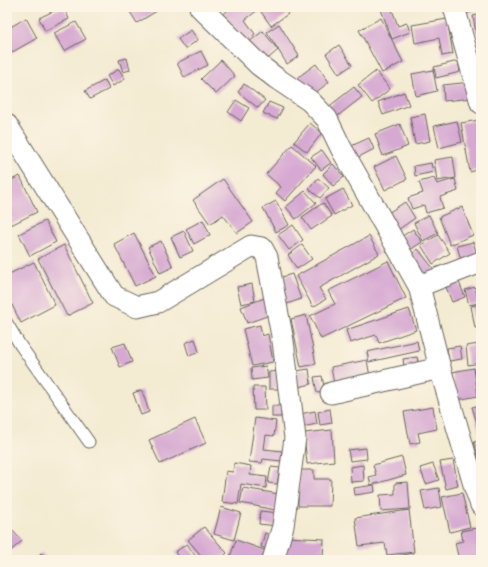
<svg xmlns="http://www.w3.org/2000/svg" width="488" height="567" font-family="'Sorts Mill Goudy',serif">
  <rect width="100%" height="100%" fill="#fcf5e5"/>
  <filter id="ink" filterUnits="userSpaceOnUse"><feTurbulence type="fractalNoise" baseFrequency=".025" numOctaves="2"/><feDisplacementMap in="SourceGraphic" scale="8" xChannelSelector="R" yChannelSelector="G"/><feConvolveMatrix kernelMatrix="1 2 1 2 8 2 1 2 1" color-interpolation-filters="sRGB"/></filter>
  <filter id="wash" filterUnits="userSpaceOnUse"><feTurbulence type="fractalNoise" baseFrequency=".012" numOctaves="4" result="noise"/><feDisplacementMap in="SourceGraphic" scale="16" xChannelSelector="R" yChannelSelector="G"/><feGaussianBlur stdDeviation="0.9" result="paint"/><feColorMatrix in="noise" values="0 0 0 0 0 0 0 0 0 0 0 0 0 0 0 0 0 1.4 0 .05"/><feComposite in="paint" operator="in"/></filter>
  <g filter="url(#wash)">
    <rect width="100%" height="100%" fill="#f4ebd3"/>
    <g id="blocks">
      <g fill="#d6a9d2">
        <path d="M62,7H64L69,19L45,31L39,18Z"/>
        <path d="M127,7H158L160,9L137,23Z"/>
        <path d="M232,7H283L288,14L271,26L259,9L245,20L255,34L242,44L221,16Z"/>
        <path d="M380,7H391L398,26L407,23L410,32L392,39Z"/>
        <path d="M465,7H481V8L467,13Z"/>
        <path d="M481,14V32L476,33L473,16Z"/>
        <path d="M26,18L37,38L9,54L7,51V29Z"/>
        <path d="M381,18L403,62L382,73L359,30Z"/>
        <path d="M447,19L453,54L442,56L439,38L415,43L412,25Z"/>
        <path d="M76,22L86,39L64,51L54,33Z"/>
        <path d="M279,24L299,56L287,64L267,32Z"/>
        <path d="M191,30L198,40L185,49L178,39Z"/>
        <path d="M263,31L278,50L261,65L245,45Z"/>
        <path d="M339,45L352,65L339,74L326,54Z"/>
        <path d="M201,51L208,65L184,77L177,63Z"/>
        <path d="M127,58L130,70L123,72L119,60Z"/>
        <path d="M221,60L235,76L216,94L201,79Z"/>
        <path d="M458,61L460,72L436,78L434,67Z"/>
        <path d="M316,64L329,82L310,97L297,78Z"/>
        <path d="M119,69L125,79L113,86L107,76Z"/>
        <path d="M433,70L437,91L416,96L412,74Z"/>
        <path d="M376,71L390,89L372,103L358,85Z"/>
        <path d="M105,80L109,89L90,99L85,91Z"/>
        <path d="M471,82L472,98L444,101L443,85Z"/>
        <path d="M244,84L265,100L258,108L238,92Z"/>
        <path d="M354,87L362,97L335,118L327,108Z"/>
        <path d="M404,92L409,105L383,115L378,102Z"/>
        <path d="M236,100L249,108L241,121L228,112Z"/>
        <path d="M269,102L283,108L277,119L263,113Z"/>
        <path d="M425,114L430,141L415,144L410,117Z"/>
        <path d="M479,120L481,132V169L470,172L461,123Z"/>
        <path d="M457,121L462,142L439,148L434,126Z"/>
        <path d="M310,123L322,133L307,152L294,142Z"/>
        <path d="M400,124L408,146L383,156L375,134Z"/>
        <path d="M369,138L374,149L355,159L349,147Z"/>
        <path d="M292,145L316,166L285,201L276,193L281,187L266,174Z"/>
        <path d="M322,150L331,163L321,170L311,157Z"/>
        <path d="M396,156L407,179L385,190L374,167Z"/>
        <path d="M453,157L456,178L437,181L434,160Z"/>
        <path d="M431,163L433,172L415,176L414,166Z"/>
        <path d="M333,164L344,177L333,186L323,174Z"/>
        <path d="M20,176L37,212L11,225L7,218V182Z"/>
        <path d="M318,178L329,188L320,198L309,189Z"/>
        <path d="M434,178L437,184L455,179L458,191L440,197L443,208L426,213L424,205L412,209L408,198L423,193L419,182Z"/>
        <path d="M223,179L253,222L237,233L223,215L210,224L193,200Z"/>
        <path d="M343,189L352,205L334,215L325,199Z"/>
        <path d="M305,191L316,203L296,219L286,207Z"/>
        <path d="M276,201L289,225L276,232L263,208Z"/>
        <path d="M405,202L415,218L395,232L385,215Z"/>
        <path d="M323,203L332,216L311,230L302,217Z"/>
        <path d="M462,207L473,235L450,245L439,217Z"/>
        <path d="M429,215L438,233L423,241L414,223Z"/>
        <path d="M203,220L210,235L194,244L186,229Z"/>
        <path d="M45,221L56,242L30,256L19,234Z"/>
        <path d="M293,225L303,240L289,250L278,235Z"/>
        <path d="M413,229L422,242L407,252L398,239Z"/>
        <path d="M184,231L193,251L180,257L171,237Z"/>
        <path d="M134,233L156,276L135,286L114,244Z"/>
        <path d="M438,235L450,253L433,264L421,245Z"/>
        <path d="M369,236L379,254L319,288L326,299L313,307L296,276Z"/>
        <path d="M161,241L173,267L160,273L148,247Z"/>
        <path d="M473,242L479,261L463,267L457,246Z"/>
        <path d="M64,245L93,303L67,316L38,259Z"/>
        <path d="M302,245L312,259L297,269L288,255Z"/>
        <path d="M418,249L436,272L425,281L407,258Z"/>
        <path d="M388,261L406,298L321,339L310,316L335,304L328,291Z"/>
        <path d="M34,262L55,305L21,323L7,295V275Z"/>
        <path d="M292,274L301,299L284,305L279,278Z"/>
        <path d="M457,277L465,297L452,302L444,282Z"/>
        <path d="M252,284L255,301L241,304L237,287Z"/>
        <path d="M475,287L479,303L469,305L465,290Z"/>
        <path d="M267,297L273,314L247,323L241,307Z"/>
        <path d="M481,304V327L475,328L471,306Z"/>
        <path d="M409,309L416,330L379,343L376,335L350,343L346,330Z"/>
        <path d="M306,315L316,364L301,367L291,319Z"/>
        <path d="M260,325L262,336L268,334L273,362L252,366L243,329Z"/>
        <path d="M195,339L199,352L189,356L185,343Z"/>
        <path d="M417,341L419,351L369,362L367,352Z"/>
        <path d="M125,343L132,362L120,367L112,347Z"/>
        <path d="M479,344L481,363L468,365L466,346Z"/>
        <path d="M460,346L462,359L449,361L447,348Z"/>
        <path d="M417,357L420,372L405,374L403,359Z"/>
        <path d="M367,360L370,377L334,384L331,367Z"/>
        <path d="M266,366L268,378L252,380L251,368Z"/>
        <path d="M474,368L478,396L457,400L452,372Z"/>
        <path d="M309,369L311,384L299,387L296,371Z"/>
        <path d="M281,371V389H269V372Z"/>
        <path d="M322,376L325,392L317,393L314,377Z"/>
        <path d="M253,387H265L266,410H254Z"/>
        <path d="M142,390L149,412L141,415L133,393Z"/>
        <path d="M481,405V436L472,407Z"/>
        <rect x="272" y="406" width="9" height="11"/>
        <path d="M433,407L437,429L418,433L420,442L410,444L404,412Z"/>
        <path d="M330,409L332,423L320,425L318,412Z"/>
        <path d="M315,411L317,424L302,427L300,414Z"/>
        <path d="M255,418L276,421L274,436L266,435L264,449L282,451L281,461L263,459L262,463L249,462Z"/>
        <path d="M195,419L206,443L160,464L149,440Z"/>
        <path d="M332,430L334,461L307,464L304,433Z"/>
        <path d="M481,440V466L474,442Z"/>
        <path d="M366,448L367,459L350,461L348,450Z"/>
        <path d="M402,457L406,475L371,485L369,477L376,475L373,465Z"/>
        <path d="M453,460L458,486L446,489L440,462Z"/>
        <path d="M234,463L251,466L250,475L267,477L266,488L241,484L238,504L222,502L226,471L233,472Z"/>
        <path d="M433,464L439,480L426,484L420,468Z"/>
        <path d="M363,465L364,481L351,482L350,467Z"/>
        <path d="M271,467L280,468L277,484L268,483Z"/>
        <path d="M299,470H314V479H331L330,506H298Z"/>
        <path d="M408,482L410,509L381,511L380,495L395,494V483Z"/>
        <path d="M374,485L375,492L355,495L354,488Z"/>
        <path d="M243,488L279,494L276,510L240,503Z"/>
        <path d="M439,488L442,507L425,510L421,491Z"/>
        <path d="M462,493L470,527L450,532L442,497Z"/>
        <path d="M221,507L241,513L234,540L214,534Z"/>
        <path d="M409,510L414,552L387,555L385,543L359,546L355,518Z"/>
        <path d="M260,511L279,513L278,526L259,524Z"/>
        <path d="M204,527L227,553L219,560H205L188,540Z"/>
        <path d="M476,528L481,549V557L466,560H459L455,543L463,541L461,531Z"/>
        <path d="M12,530L22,541L7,554V534Z"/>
        <path d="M265,533L276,537L272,551L261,547Z"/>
        <path d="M286,537L324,539L323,557L304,556V560H285Z"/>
        <path d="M236,540L267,551L264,560H237L230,557Z"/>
        <path d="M187,544L198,560H180L175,552Z"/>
        <path d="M41,553L49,560H34Z"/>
        <path d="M412,553L414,560H390V558Z"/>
      </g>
    </g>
  </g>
  <g filter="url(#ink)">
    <use href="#blocks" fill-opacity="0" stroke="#68645c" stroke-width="1"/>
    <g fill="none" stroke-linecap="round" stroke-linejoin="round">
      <defs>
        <path id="lane" d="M7,323L20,345L89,442"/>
        <g id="street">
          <path d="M200,7L259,65L276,78L310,101L327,119L341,148L419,286L440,368L475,488L481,505"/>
          <path d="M454,7L481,103"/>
          <path d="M7,125L114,296L137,307L158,302L251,246L262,248L267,257L283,341L295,438L283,526L273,560"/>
          <path d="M419,286L481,262"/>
          <path d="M331,393L440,368"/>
        </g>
      </defs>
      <use href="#lane" stroke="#68645c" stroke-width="13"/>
      <use href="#street" stroke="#68645c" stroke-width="23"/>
      <use href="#lane" stroke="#fff" stroke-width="11"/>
      <use href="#street" stroke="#fff" stroke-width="21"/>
    </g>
  </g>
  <rect width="488" height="567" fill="none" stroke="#fcf5e5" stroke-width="24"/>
</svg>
